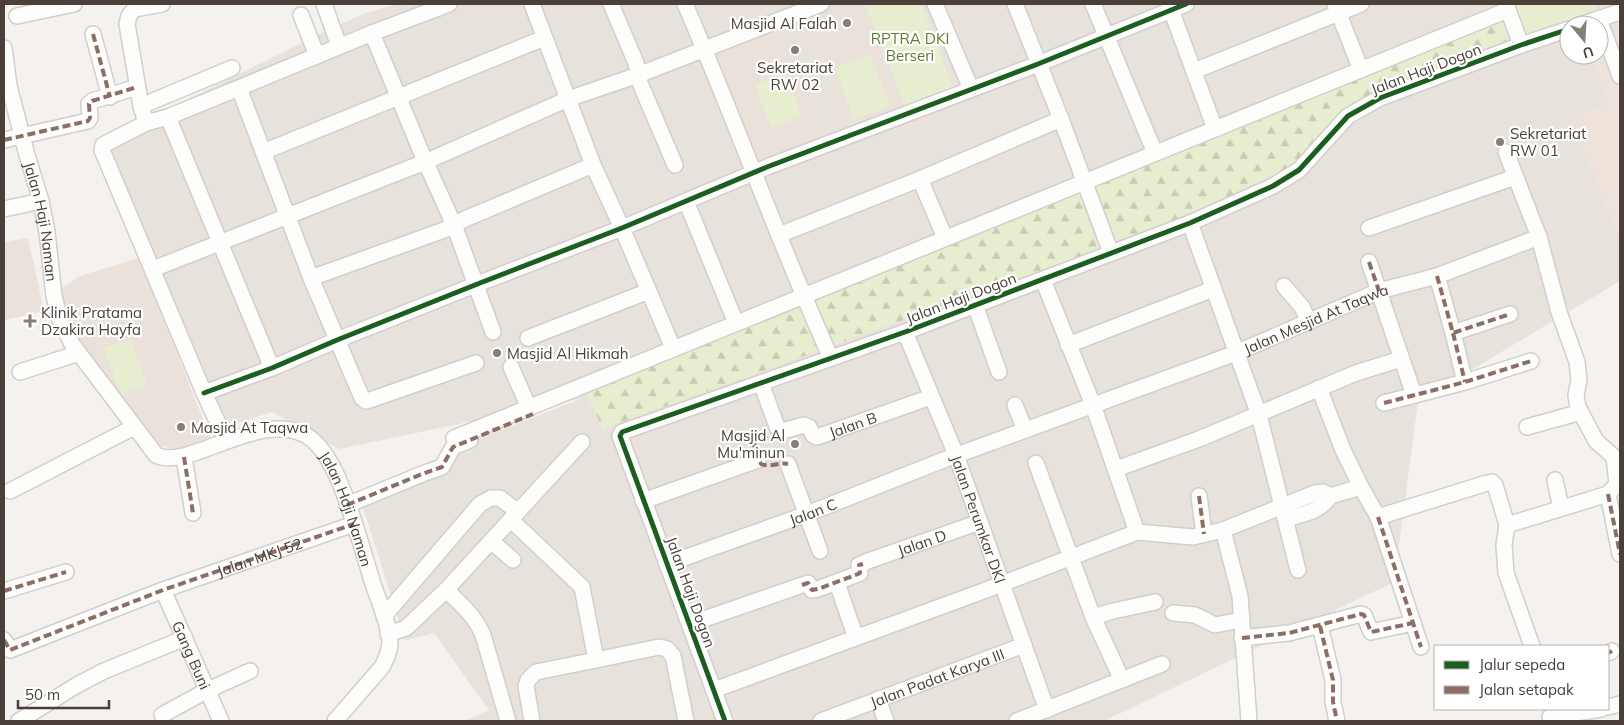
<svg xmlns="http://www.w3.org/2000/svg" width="1624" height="725" font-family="Mulish,sans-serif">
  <defs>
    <pattern id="forest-firs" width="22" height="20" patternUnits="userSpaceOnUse" patternTransform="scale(1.25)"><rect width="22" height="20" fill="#e7edcf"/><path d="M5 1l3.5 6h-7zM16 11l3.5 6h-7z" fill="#c8ccb2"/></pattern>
  </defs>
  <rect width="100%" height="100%" fill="#f4f1ee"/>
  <path fill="#e7e2dc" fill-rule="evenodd" d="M397,4H1620V281L1418,402L1394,582L1104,721H464L489,710L434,633L405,640L362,504L442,474L455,448L583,398L339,449L272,412L213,431L95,146L321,33L363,14ZM1569,25H1599V55H1569Z"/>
  <path fill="#eee3db" d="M1620,24V240L1570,118L1609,104L1590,55H1599V33Z"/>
  <g fill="#eae2da">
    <path d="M849,4H862L902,112L845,134L803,21Z"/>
    <path d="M775,27L825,140L758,167L712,52Z"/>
    <path d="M28,238L44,311L4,320V242Z"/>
    <path d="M139,258L211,439L189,451L153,445L61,312L54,296L63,287L80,276Z"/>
  </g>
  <path fill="url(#forest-firs)" d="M1504,21L1511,44L1375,91L1340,115L1296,162L1272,180L1182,219L603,429L586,393L808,301Z"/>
  <g fill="#e7edcf">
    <path d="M865,4H921L954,89L906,108Z"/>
    <path d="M1514,4H1594L1597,16L1520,42L1508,6Z"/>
    <path d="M870,55L890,106L854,120L835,68Z"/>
    <path d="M785,73L802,116L771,128L755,85Z"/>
    <path d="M130,339L147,385L121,394L104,348Z"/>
  </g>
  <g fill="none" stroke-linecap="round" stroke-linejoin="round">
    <defs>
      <g id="minor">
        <path d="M324,4L339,46"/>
        <path d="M532,4L593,165L622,228L673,348"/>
        <path d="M611,4L636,63L640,83L675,165"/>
        <path d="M685,4C736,121 778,242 831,358"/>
        <path d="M935,4L971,89"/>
        <path d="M1015,4L1061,119L1111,253"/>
        <path d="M1093,4L1155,153"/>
        <path d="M1169,4L1215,129"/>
        <path d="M1335,4L1361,70"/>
        <path d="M1506,4L1521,45"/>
        <path d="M301,15L317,56"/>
        <path d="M17,16L74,4"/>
        <path d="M1599,19L1620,76"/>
        <path d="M1580,25L1620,12"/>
        <path d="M372,33L422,154L454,225L493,332"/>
        <path d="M93,34L110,97"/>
        <path id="s1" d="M4,48L9,86L27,155L41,201L47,232L54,296L60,320L72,344L156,455C187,471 252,414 301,433C318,439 330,461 337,476C352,510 362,548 373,584C379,602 389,623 390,642C390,651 386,659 382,667L335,721"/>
        <path d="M1194,71L1361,4"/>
        <path d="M239,88L311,278L362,398L366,401L370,400L476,363"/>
        <path d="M141,106L232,68"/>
        <path d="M168,117L272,368"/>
        <path d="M146,123L141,106L127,24L129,16L134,9L162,4"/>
        <path d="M4,140L88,121L90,118L89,104L92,101L137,87"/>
        <path d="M263,152L544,38"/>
        <path d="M1506,152L1539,237L1559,312L1577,362L1579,380L1576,395L1578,407L1596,441L1614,457"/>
        <path d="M920,179L945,238"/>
        <path d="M686,201L736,323"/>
        <path d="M4,209L41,201"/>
        <path d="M1190,223L1259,415L1298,570"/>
        <path d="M1369,228L1515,177"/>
        <path d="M779,235L920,179L1061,119"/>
        <path d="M1369,262L1414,395"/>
        <path d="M153,269L425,162L568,99L638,75L821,4"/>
        <path d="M1437,276L1453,333L1510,314"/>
        <path d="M311,278L444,230L465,219L593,165"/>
        <path d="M1043,280L1093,405L1137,532"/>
        <path d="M1284,286L1302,307L1309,322"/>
        <path d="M975,305L999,372"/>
        <path id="s2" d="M905,332L956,455L1047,710"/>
        <path d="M1453,333L1465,382"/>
        <path d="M528,338L649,291"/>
        <path d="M1068,345L1213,289"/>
        <path d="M511,367L529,408"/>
        <path d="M20,372L79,353"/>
        <path id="s3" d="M761,383L779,432L804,425L809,427L813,435L817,437L931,397"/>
        <path d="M204,393L272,368L337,340L480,283L622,228L767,167L1038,64L1186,4"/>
        <path d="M1384,403L1465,382L1531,361"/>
        <path d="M1015,405L1025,430"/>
        <path d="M1527,427L1581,412"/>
        <path d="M454,438L1508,10"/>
        <path d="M226,440L204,393L102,150L103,145L146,123L168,117L372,33L449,4"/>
        <path d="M184,457L193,513"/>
        <path d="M1036,463L1093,617L1122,680"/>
        <path d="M788,464L820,551"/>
        <path d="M1116,469L1199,439L1356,373L1401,359"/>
        <path d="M1555,480L1561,508"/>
        <path d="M1361,487L1378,517L1487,483L1492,482L1495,485L1507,525"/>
        <path d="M10,491L134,427"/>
        <path d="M1608,494L1620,554"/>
        <path d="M1199,496L1204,534"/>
        <path d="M643,501L758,460"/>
        <path d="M347,505L422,474L442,467L453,447L470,440"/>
        <path d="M1378,517L1421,647"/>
        <path d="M1286,519C1302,514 1321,512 1330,496L1361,487L1343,450L1319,388"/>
        <path d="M511,520L582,587L596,660L659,647L667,649L673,656L686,721"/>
        <path d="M491,541L582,442"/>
        <path id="s4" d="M667,564L807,514L946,459L1236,353L1379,291L1437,276L1539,237"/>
        <path d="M837,583L856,638"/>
        <path id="s5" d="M163,590L221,721"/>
        <path d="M446,590C461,604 475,616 483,635L508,721"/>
        <path d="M4,591L66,572"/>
        <path d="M1173,613L1195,615L1215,625L1241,620"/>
        <path d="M384,616L480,504L491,498H500L518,512"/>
        <path d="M1093,617L1113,611L1155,602"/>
        <path id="s6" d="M690,624L808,583L812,590L818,589L858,574L860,573L859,565L868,561L980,522"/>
        <path d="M1320,626L1333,680V702L1337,721"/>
        <path d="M388,634L406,628L446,590L491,541L513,560"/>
        <path d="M1242,638L1289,633L1361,614L1364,615L1371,632L1413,623"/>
        <path d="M4,640L10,650L163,590L354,524"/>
        <path d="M1532,646L1506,573L1504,545L1507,525L1608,494L1617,484L1614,457"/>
        <path d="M1608,653L1612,651"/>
        <path d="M714,690L986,590L1137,532L1193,537L1223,530"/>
        <path d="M878,699L886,721"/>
        <path d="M1608,707L1620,704"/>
        <path d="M162,715L208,690L250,671"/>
        <path d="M1550,717L1601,709"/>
        <path d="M19,721L77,685L104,671L185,638"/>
        <path d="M532,721L526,686L528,680L536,672L596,660"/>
        <path d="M725,721L620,436L622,432L905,332L1190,223L1273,186L1299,170L1348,116L1380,98L1521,45L1569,29"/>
        <path id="s7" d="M821,721L1024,645"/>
        <path d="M1017,721L1162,664"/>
        <path d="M1249,721L1240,596L1223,530L1315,493L1323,492L1330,496"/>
      </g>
    </defs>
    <use href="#minor" stroke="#d2cecb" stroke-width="18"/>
    <use href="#minor" stroke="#fdfdfc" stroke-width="15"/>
    <g stroke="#8d6e63" stroke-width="4" stroke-dasharray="8 4" stroke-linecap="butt">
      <path d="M93,34L110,97"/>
      <path d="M4,140L88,121L90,118L89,104L92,101L137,87"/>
      <path d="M1369,262L1379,291"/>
      <path d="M1437,276L1453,333L1510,314"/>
      <path d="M1453,333L1465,382"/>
      <path d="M1384,403L1465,382L1531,361"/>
      <path d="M779,432L755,441L754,449L761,464C771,468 778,462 788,464"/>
      <path d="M184,457L193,513"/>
      <path d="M1608,494L1620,554"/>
      <path d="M1199,496L1204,534"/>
      <path d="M347,505L422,474L442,467L453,447L533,414"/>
      <path d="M1378,517L1421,647"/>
      <path d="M802,585L808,583L812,590L818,589L858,574L860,573L859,565L863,564"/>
      <path d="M4,591L66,572"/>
      <path d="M1320,626L1333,680V702L1337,721"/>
      <path d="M1242,638L1289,633L1361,614L1364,615L1371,632L1413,623"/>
      <path id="s8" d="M4,640L10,650L163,590L354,524"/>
      <path d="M1608,653L1612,651"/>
    </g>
    <defs>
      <g id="cycleway">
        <path d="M204,393L272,368L337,340L480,283L622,228L767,167L1038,64L1186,4"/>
        <path d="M725,721L620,436L622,432L905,332L1190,223L1273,186L1299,170L1348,116L1380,98L1521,45L1569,29"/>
      </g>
    </defs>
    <use href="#cycleway" stroke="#fff" stroke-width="8"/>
    <use href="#cycleway" stroke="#1b5e20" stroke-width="5"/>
  </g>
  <g fill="#867e78" stroke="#fff" stroke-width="2">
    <circle cx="847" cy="23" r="5"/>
    <circle cx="795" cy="50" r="5"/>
    <circle cx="1500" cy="142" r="5"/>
    <path d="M27.5 313.5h5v5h5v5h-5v5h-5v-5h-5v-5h5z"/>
    <circle cx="497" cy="353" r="5"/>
    <circle cx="181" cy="427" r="5"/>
    <circle cx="795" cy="444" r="5"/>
  </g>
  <g text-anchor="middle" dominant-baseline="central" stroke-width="4.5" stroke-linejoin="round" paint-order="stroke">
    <g font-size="15" fill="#4a4039" stroke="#fff" text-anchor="start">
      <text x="837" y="23" text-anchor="end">Masjid Al Falah</text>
      <text x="795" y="67" text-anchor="middle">Sekretariat<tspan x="795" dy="17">RW 02</tspan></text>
      <text x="1510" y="133">Sekretariat<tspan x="1510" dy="17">RW 01</tspan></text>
      <text x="41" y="312">Klinik Pratama<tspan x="41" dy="17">Dzakira Hayfa</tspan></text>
      <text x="507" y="353">Masjid Al Hikmah</text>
      <text x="191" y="427">Masjid At Taqwa</text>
      <text x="785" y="435" text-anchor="end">Masjid Al<tspan x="785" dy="17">Mu'minun</tspan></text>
    </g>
    <g font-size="15" fill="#5b7d2b" stroke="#fff">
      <text x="910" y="38">RPTRA DKI<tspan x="910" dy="17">Berseri</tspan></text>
    </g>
    <g font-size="15" fill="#4a4039" stroke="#fff">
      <text transform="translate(1426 69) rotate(-21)">Jalan Haji Dogon</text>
      <text stroke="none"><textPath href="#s1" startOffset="178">Jalan Haji Naman</textPath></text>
      <text transform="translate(961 298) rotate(-21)">Jalan Haji Dogon</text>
      <text stroke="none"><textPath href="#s4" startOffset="694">Jalan Mesjid At Taqwa</textPath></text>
      <text stroke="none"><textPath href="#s3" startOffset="135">Jalan B</textPath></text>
      <text stroke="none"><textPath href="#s1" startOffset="686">Jalan Haji Naman</textPath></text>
      <text stroke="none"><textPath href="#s4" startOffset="155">Jalan C</textPath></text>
      <text stroke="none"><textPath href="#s2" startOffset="201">Jalan Perumkar DKI</textPath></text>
      <text stroke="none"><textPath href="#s6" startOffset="259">Jalan D</textPath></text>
      <text stroke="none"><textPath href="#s8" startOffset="278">Jalan MKJ 52</textPath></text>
      <text transform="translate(691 592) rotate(70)">Jalan Haji Dogon</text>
      <text stroke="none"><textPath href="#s5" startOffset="71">Gang Buni</textPath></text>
      <text stroke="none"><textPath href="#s7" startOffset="124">Jalan Padat Karya III</textPath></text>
    </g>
  </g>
  <rect width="1624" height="725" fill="none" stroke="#4a4039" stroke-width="10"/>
  <rect x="1434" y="645" width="175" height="65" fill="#ffffff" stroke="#b7b3b0"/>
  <rect x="1444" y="661" width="25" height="8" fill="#1b5e20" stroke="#b7b3b0"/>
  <text x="1479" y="670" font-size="15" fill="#4a4039">Jalur sepeda</text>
  <rect x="1444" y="686" width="25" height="8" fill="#8d6e63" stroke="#b7b3b0"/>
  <text x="1479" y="695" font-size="15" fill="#4a4039">Jalan setapak</text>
  <g transform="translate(1584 40) rotate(162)"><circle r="24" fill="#ffffff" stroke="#b7b3b0"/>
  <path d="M0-4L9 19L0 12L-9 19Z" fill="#867e78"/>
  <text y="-8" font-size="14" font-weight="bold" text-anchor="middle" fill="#4a4039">U</text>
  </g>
  <path d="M18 700v8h91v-8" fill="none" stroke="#4a4039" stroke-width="2.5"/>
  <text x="25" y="700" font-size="15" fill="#4a4039" stroke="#ffffff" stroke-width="4" paint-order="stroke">50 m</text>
</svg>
